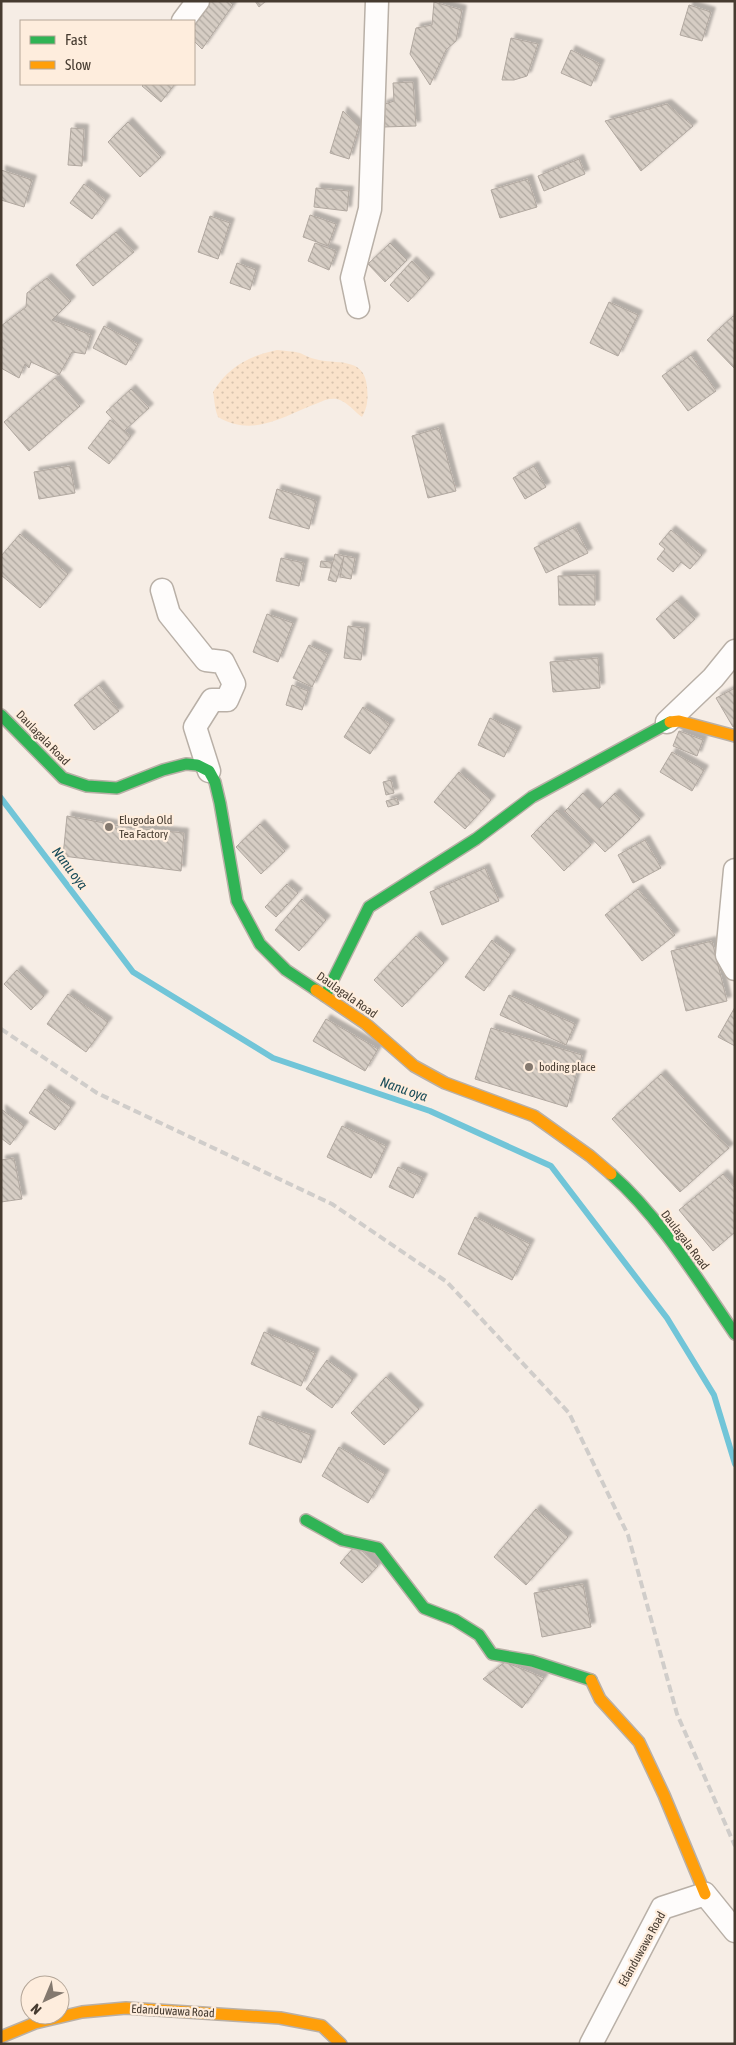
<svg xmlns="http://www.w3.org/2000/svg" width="736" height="2045" font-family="'Asap Condensed',sans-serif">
  <defs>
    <pattern id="grass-dots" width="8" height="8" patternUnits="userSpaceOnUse" patternTransform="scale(1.25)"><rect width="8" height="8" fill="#fae2ca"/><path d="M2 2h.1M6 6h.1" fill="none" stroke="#d8c3ae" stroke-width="1.8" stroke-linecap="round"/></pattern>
    <pattern id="building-back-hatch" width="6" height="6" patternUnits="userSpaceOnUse" patternTransform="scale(1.25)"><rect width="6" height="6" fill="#d6cdc4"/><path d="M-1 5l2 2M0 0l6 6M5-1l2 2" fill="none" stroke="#afa8a0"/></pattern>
    <filter id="shadow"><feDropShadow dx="4.5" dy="-4.5" stdDeviation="1" flood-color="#0004"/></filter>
  </defs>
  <rect width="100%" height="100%" fill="#f6ede5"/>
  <path fill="url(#grass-dots)" d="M277,350C284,351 293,351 300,353C305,355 310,358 315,359C336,365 365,356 367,387C368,398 368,406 362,417C355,412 348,403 340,400C333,397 324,400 318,403C283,416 254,438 218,417C214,407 215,402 213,392C228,367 249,356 277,350Z"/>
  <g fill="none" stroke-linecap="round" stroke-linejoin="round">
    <path stroke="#71c5d8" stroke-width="6" d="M1,798L133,972L273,1058L430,1111L551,1166L667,1318L714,1395L735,1464"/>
  </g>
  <g fill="url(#building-back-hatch)" stroke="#b1a8a0" filter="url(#shadow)">
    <path d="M203,1H229L233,5L202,49L194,41V21Z"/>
    <path d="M255,1H266L259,7Z"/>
    <path d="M434,2L462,10L456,41L446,50L430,85L410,54L416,28L432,25Z"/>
    <path d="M689,5L711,12L702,41L680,35Z"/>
    <path d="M511,38L538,44L527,76L514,80H502Z"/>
    <path d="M571,50L600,64L591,86L561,73Z"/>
    <path d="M413,82L416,126L383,127L382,105L394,101L393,83Z"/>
    <path d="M144,84H175L161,102L142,86Z"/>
    <path d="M667,104L693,126L641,171L605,121Z"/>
    <path d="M343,111L359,126L349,159L330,153Z"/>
    <path d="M128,122L161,157L140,177L108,142Z"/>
    <path d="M71,128L84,129L82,166L68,165Z"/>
    <path d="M579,159L585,174L544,191L538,176Z"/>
    <path d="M1,170L32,180L24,207L1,200Z"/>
    <path d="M528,179L537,207L500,218L491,190Z"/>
    <path d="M84,184L106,200L92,219L70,203Z"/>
    <path d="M316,188L349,191L347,211L314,207Z"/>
    <path d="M310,215L336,224L328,246L303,237Z"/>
    <path d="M210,216L230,223L218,259L198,252Z"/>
    <path d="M116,232L134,252L93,286L76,265Z"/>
    <path d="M315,243L336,251L329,270L308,261Z"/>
    <path d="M390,243L407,260L385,282L368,264Z"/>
    <path d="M412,261L430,278L408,302L390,285Z"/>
    <path d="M237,263L256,270L250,290L230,283Z"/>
    <path d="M47,278L71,301L52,320L91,335L85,354L72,352L59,375L31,362L29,368L25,364L19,378L1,368V326L26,307L27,293Z"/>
    <path d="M609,302L638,315L618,356L590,343Z"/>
    <path d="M733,316L735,317V369L707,340Z"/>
    <path d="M104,326L138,344L126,365L93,348Z"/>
    <path d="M691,355L716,391L688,411L662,376Z"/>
    <path d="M55,378L80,406L29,451L4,422Z"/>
    <path d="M131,389L149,408L124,431L106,412Z"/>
    <path d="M110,420L131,436L109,464L88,448Z"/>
    <path d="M439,428L456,491L428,498L412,436Z"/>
    <path d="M70,466L75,493L39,499L34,472Z"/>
    <path d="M534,466L546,487L525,499L513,478Z"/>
    <path d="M277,489L316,501L309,529L269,518Z"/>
    <path d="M575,527L588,553L546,573L534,548Z"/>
    <path d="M671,530L702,555L690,569L681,562L673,572L657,559L665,549L659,544Z"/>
    <path d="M20,534L68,574L40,608L1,575V556Z"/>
    <path d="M335,554L344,556L336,582L328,580Z"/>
    <path d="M344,556L355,558L351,579L340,577Z"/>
    <path d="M281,558L304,563L299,586L276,581Z"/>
    <path d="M321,561L332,562L331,568L320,567Z"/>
    <path d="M595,575V605H559L558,576Z"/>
    <path d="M677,600L695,619L674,639L656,619Z"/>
    <path d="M267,614L293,623L278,662L253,652Z"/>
    <path d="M348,626L365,628L361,660L344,658Z"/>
    <path d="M309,645L328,654L312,687L293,678Z"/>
    <path d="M598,658L600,688L553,692L550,662Z"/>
    <path d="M99,685L119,711L94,730L74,705Z"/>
    <path d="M292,685L308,691L302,710L286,705Z"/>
    <path d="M735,688V726L733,727L716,698Z"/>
    <path d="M363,707L390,724L370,754L344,737Z"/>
    <path d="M490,718L517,731L504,757L478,745Z"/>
    <path d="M679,731L703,740L697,756L673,746Z"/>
    <path d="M672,752L704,770L692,791L660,772Z"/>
    <path d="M459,772L491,800L465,829L434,802Z"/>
    <path d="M391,780L394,793L386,795L383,782Z"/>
    <path d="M583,793L624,835L605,852L565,811Z"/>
    <path d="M615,793L640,819L624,835L599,809Z"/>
    <path d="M397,798L399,804L388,807L386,801Z"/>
    <path d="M557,810L591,845L564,871L531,836Z"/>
    <path d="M67,816L126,827L184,833L181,871L63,856Z"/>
    <path d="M260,824L285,851L261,874L236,847Z"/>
    <path d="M645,840L661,868L633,883L618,855Z"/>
    <path d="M485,868L499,901L442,925L430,892Z"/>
    <path d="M287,884L298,893L276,917L265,907Z"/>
    <path d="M638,889L675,935L642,961L605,915Z"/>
    <path d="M302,899L326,920L299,951L275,930Z"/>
    <path d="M416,936L444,963L402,1007L374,980Z"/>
    <path d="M492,940L511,954L484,991L465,977Z"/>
    <path d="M712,941L727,1001L686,1011L671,951Z"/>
    <path d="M17,970L44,996L31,1010L4,984Z"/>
    <path d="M68,994L108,1022L86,1052L47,1024Z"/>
    <path d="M509,995L575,1024L566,1045L500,1015Z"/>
    <path d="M735,1007V1046L718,1037Z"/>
    <path d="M326,1019L378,1049L365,1071L313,1041Z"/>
    <path d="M491,1028L582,1055L567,1107L475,1079Z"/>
    <path d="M661,1074L729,1148L680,1192L612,1119Z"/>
    <path d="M45,1089L71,1107L55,1130L29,1113Z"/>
    <path d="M1,1109L24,1126L10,1145L1,1138Z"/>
    <path d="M342,1126L386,1146L371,1178L327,1157Z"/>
    <path d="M14,1158L22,1199L1,1202V1160Z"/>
    <path d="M398,1167L423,1178L413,1198L389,1187Z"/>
    <path d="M723,1174L735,1188V1232L713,1251L679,1210Z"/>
    <path d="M475,1217L530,1244L512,1280L458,1254Z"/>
    <path d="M264,1332L315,1353L301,1386L251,1364Z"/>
    <path d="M327,1360L353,1379L332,1408L306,1389Z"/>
    <path d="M386,1377L419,1409L384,1445L351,1413Z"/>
    <path d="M258,1416L311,1435L301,1463L249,1444Z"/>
    <path d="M339,1447L385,1474L368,1503L322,1476Z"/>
    <path d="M536,1509L568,1537L526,1585L494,1557Z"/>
    <path d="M356,1545L378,1566L362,1583L340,1563Z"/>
    <path d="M583,1584L591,1627L542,1637L534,1593Z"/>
    <path d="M505,1662L544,1678L522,1708L483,1679Z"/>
  </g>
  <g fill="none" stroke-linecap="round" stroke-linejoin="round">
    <defs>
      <g id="street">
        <path d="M183,21L198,1"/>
        <path d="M358,307L352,278L370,209L377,1"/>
        <path d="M162,590L169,614L206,660L223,662L234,684L227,700H212L195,727L209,771"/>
        <path d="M667,722L713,678L735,651"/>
        <path d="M735,870L727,955L735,969"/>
        <path d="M591,2044L662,1908L705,1894L735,1931"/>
      </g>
      <g id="fast">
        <path d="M1,715L63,778L87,786L117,788L163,770L186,764L197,765L209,771L215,782L220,803L237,901L260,944L286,970L316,990"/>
        <path d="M325,996L369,907L476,839L532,797L670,722"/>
        <path d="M611,1174C660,1217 698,1280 735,1334"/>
        <path d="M306,1520L342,1540L378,1548L424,1608L455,1620L479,1635L492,1654L532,1661L591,1680"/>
      </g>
      <g id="slow">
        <path d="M670,722L679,721L735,736"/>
        <path d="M316,990L366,1024L414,1066L445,1083L534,1116L590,1156L611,1174"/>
        <path d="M591,1680L600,1699L639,1742L664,1795L705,1894"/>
        <path d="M1,2037L35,2023L82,2012L126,2008L280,2018L322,2026L341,2044"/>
      </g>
    </defs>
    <use href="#street" stroke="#b9b0a7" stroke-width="25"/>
    <use href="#fast" stroke="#b9b0a7" stroke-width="14"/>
    <use href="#slow" stroke="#b9b0a7" stroke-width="14"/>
    <use href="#street" stroke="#fefcfb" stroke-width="22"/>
    <use href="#fast" stroke="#30b455" stroke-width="11"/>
    <use href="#slow" stroke="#ff9f0a" stroke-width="11"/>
    <path stroke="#d0cdca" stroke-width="4" stroke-dasharray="8 4" stroke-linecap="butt" d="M1,1029L97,1093L332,1204L447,1282L569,1413L628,1535L677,1714L735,1846"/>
  </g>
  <g fill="#84796f" stroke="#feeddd" stroke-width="2">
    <circle cx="109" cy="827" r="5"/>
    <circle cx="529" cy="1067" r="5"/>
  </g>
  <g text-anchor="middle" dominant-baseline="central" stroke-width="4.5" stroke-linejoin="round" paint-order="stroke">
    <g font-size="12" fill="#463b30" stroke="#feeddd">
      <text transform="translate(43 738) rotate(46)">Daulagala Road</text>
      <text transform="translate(347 995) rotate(35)">Daulagala Road</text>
      <text transform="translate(685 1240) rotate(53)">Daulagala Road</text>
      <text transform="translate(642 1949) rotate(-61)">Edanduwawa Road</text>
      <text transform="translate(173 2011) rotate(3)">Edanduwawa Road</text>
    </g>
    <g font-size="12" fill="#463b30" stroke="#feeddd" text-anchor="start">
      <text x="119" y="820">Elugoda Old<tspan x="119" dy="14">Tea Factory</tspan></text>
      <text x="539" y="1067">boding place</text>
    </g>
    <g font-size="14" font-style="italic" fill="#194c59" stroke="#feeddd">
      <text transform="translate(70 868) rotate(53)">Nanu oya</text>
      <text transform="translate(404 1089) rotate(19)">Nanu oya</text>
    </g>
  </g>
  <rect width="736" height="2045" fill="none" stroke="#463b30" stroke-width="5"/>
  <rect x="20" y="20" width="175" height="65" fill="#feeddd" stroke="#b4a698"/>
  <rect x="30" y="36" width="25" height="8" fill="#30b455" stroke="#b4a698"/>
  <text x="65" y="45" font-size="15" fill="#463b30">Fast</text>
  <rect x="30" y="61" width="25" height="8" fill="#ff9f0a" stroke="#b4a698"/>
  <text x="65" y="70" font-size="15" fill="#463b30">Slow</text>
  <g transform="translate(45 2000) rotate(224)"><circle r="24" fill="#feeddd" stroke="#b4a698"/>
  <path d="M0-4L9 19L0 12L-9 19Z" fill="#84796f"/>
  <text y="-8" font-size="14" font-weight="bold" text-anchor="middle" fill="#463b30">N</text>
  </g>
</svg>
